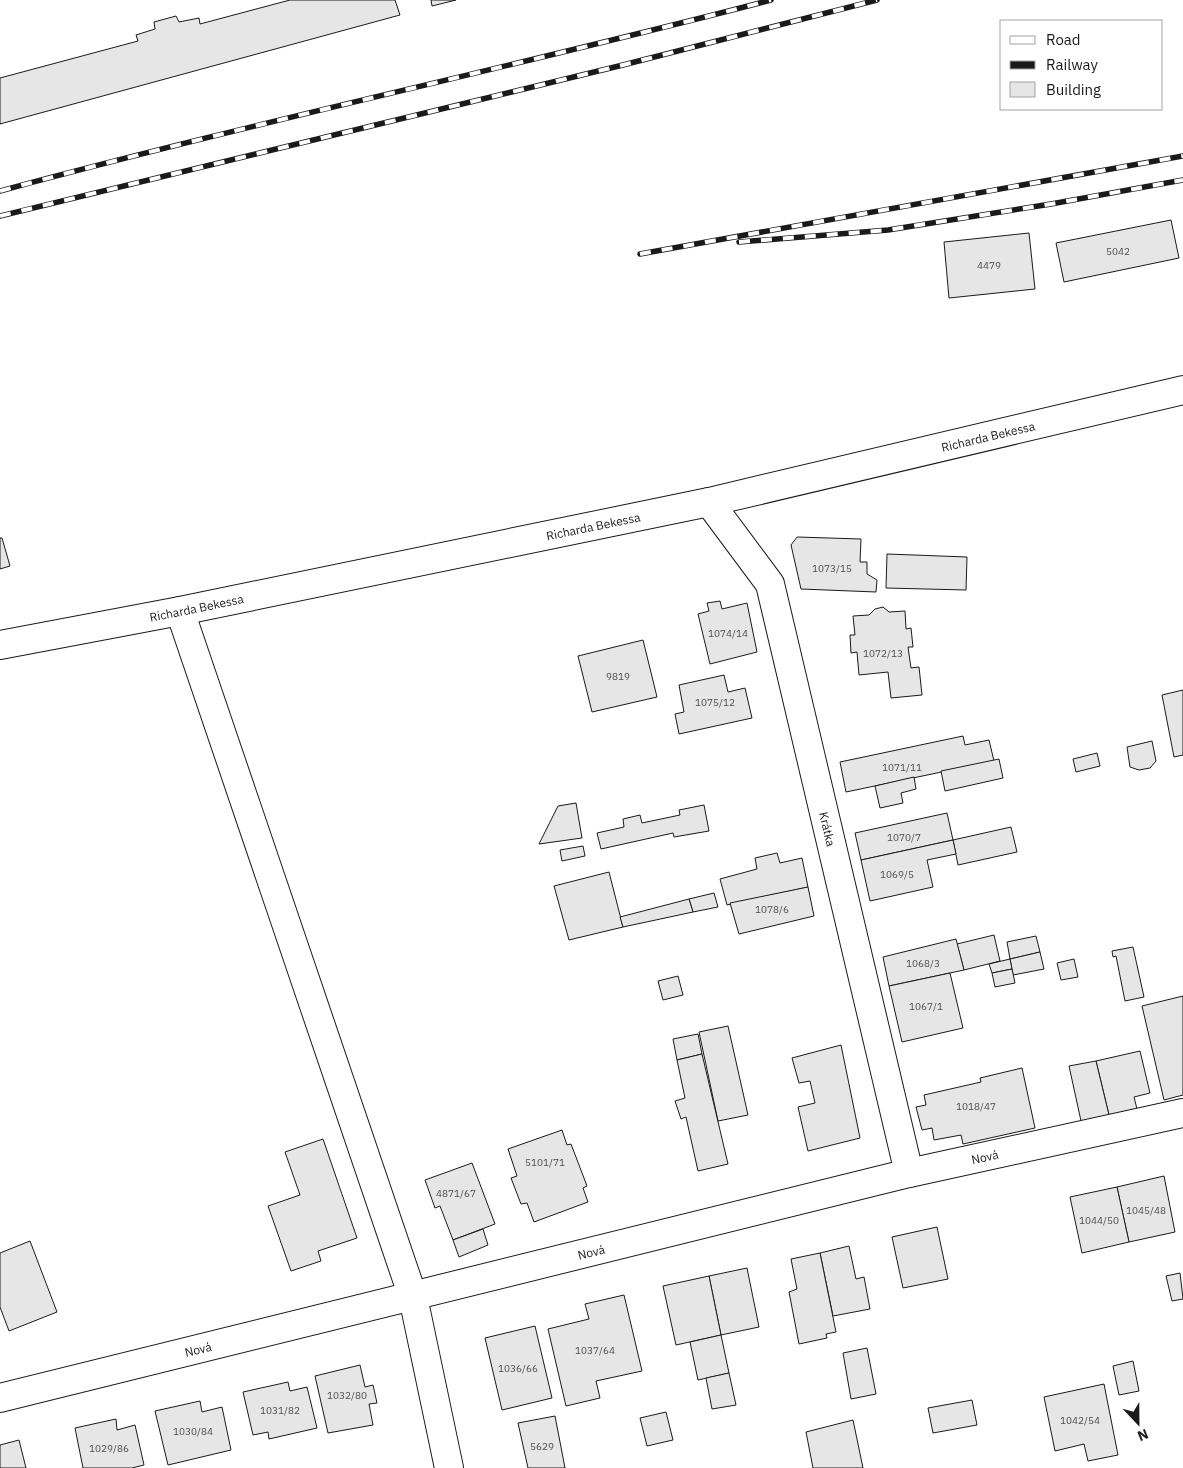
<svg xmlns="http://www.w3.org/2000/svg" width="1183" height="1468" font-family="'IBM Plex Sans',sans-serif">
  <rect width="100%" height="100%" fill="#fff"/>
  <g fill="#e6e6e6" stroke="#1a1a1a">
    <path d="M290,0H395L400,15L0,124V78L138,41L136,35L155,29L154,22L176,16L179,22L199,18L200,24Z"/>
    <path d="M431,0H456L432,6Z"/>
    <path d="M1171,220L1179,258L1064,282L1056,243Z"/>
    <path d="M1029,233L1035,289L949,298L944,242Z"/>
    <path d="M797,537L861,539L860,562H867V574L877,580L876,592L801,589L791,545Z"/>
    <path d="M0,538H2L10,566L0,569Z"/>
    <path d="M887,554L967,557L966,590L886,588Z"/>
    <path d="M720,601L722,609L747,603L757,652L710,664L698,614L709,611L707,603Z"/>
    <path d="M883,607L889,612L905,611L906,629L911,628L913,647H908L911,668L919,667L922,695L891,698L888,672L859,675L857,652L851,653L850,635H855L853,616L869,615L875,609Z"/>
    <path d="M643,640L657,697L592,712L578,656Z"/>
    <path d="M724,675L728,692L745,688L752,718L679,734L675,714L684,712L679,685Z"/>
    <path d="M1183,690V755L1174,757L1162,695Z"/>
    <path d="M963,736L965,745L989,740L994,761L846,792L840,762Z"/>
    <path d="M1152,741L1156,761L1150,768L1139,770L1130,767L1127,747Z"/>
    <path d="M1097,753L1100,766L1076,772L1073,759Z"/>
    <path d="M999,759L1003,778L945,791L941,771Z"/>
    <path d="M914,777L916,789L901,793L903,803L880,808L875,786Z"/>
    <path d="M576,803L582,838L539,844L558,806Z"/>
    <path d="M704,805L709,831L674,837L673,833L601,849L597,833L624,827L623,819L640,815L642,823L680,815L679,810Z"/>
    <path d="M947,813L953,840L861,860L855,833Z"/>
    <path d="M1011,827L1017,852L958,865L953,840Z"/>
    <path d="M953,840L956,854L927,860L933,887L870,901L861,860Z"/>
    <path d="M583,846L585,856L562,861L560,850Z"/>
    <path d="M777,853L780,863L802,858L808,887L727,905L720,879L757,869L755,858Z"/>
    <path d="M609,872L623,927L569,940L554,886Z"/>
    <path d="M808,887L814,916L739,934L730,903Z"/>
    <path d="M714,893L718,907L693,912L689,899Z"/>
    <path d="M689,899L693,912L623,927L620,917Z"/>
    <path d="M994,935L1000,961L964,970L957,944Z"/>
    <path d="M1036,936L1040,952L1010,959L1007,942Z"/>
    <path d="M956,939L964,970L889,986L883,957Z"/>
    <path d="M1133,947L1144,997L1125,1001L1116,956L1113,957L1112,951Z"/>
    <path d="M1040,952L1044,969L1013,975L1010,959Z"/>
    <path d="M1010,959L1012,969L992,973L989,964Z"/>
    <path d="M1074,959L1078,977L1061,980L1057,963Z"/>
    <path d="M1012,969L1015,983L995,987L992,973Z"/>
    <path d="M950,973L963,1028L902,1042L889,986Z"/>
    <path d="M678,976L683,995L663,1000L658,981Z"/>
    <path d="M1183,996V1095L1164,1100L1142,1006Z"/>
    <path d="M728,1026L748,1115L718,1121L699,1032Z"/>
    <path d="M698,1034L702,1054L677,1060L673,1039Z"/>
    <path d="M841,1045L860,1138L808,1151L798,1107L815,1103L810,1081L799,1083L792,1058Z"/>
    <path d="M1140,1051L1150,1093L1134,1097L1137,1109L1109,1115L1096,1061Z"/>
    <path d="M702,1054L728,1164L698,1171L686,1117L681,1119L675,1101L685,1098L677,1060Z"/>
    <path d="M1096,1061L1109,1115L1081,1121L1069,1066Z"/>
    <path d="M1022,1068L1035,1128L963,1144L961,1135L934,1140L932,1128L922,1130L916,1107L926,1105L924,1095L981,1082L980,1078Z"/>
    <path d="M562,1130L567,1145L571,1144L587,1186L583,1188L588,1202L534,1222L527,1203L521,1204L511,1178L517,1176L508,1149Z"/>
    <path d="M323,1139L357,1238L318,1251L321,1261L291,1271L268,1206L300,1195L285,1152Z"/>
    <path d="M472,1163L495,1224L453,1240L440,1206L435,1208L425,1180Z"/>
    <path d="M1164,1176L1175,1232L1129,1242L1117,1187Z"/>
    <path d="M1117,1187L1129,1242L1082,1253L1070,1197Z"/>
    <path d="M937,1227L948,1279L903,1288L892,1237Z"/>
    <path d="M483,1229L488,1245L459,1257L453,1240Z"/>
    <path d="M30,1241L57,1312L9,1331L0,1307V1253Z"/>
    <path d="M849,1246L856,1279L864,1277L870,1309L833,1316L820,1253Z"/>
    <path d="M820,1253L836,1332L826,1334L827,1338L799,1344L789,1292L797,1289L791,1259Z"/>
    <path d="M747,1268L759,1327L721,1335L709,1276Z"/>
    <path d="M1180,1273L1183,1299L1172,1301L1166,1276Z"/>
    <path d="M709,1276L721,1335L676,1345L663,1286Z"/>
    <path d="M624,1295L642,1371L596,1381L600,1398L566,1406L548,1329L589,1319L585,1304Z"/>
    <path d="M535,1326L552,1398L502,1410L485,1338Z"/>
    <path d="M721,1335L729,1373L698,1380L690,1342Z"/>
    <path d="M867,1348L876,1394L851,1399L843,1353Z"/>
    <path d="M1133,1361L1139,1391L1119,1395L1113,1366Z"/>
    <path d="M360,1365L365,1387L373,1385L377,1403L369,1404L373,1425L328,1433L315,1376Z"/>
    <path d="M729,1373L736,1405L712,1409L706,1378Z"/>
    <path d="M288,1382L290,1391L307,1387L317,1428L269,1439L268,1432L253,1435L243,1392Z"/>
    <path d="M1104,1384L1118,1455L1088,1461L1084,1444L1055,1451L1044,1397Z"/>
    <path d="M972,1400L977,1425L933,1433L928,1408Z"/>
    <path d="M200,1401L202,1412L222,1407L231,1450L168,1465L155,1411Z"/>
    <path d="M666,1412L673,1440L647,1446L640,1418Z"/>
    <path d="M555,1416L565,1468H528L518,1423Z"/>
    <path d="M116,1419L117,1430L135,1425L144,1465L132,1468H83L75,1428Z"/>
    <path d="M853,1420L863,1468H813L806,1432Z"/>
    <path d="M19,1440L26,1468H0V1445Z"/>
  </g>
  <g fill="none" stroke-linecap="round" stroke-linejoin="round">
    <defs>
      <g id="minor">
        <path id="s1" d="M709,502L770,584L909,1173"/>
        <path d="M180,611L413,1297L449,1468"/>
        <path id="s2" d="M0,645L180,611L709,502L1183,390"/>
        <path id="s3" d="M0,1398L909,1173L1183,1113"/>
      </g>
    </defs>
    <use href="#minor" stroke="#1a1a1a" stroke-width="30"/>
    <use href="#minor" stroke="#fff" stroke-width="28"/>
    <defs>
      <g id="rail">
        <path d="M0,191C255,122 514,67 771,0"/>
        <path d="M0,216L623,65L877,0"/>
        <path d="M739,242L888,230L1051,204L1183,180"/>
        <path d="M640,254L1183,156"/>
      </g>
    </defs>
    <use href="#rail" stroke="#1a1a1a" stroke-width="5.5"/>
    <use href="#rail" stroke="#fff" stroke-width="4" stroke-dasharray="11" stroke-linecap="butt"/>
  </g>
  <g text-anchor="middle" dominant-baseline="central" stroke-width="4" stroke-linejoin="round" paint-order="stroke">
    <g font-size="10" fill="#4d4d4d">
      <text x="1118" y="251">5042</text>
      <text x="989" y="265">4479</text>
      <text x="832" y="568">1073/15</text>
      <text x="728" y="633">1074/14</text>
      <text x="883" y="653">1072/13</text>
      <text x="618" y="676">9819</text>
      <text x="715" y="702">1075/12</text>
      <text x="902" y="767">1071/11</text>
      <text x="904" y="837">1070/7</text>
      <text x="897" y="874">1069/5</text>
      <text x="772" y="909">1078/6</text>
      <text x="923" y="963">1068/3</text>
      <text x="926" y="1006">1067/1</text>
      <text x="976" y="1106">1018/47</text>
      <text x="545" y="1162">5101/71</text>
      <text x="456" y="1193">4871/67</text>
      <text x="1146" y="1210">1045/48</text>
      <text x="1099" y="1220">1044/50</text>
      <text x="595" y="1350">1037/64</text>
      <text x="518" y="1368">1036/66</text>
      <text x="347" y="1395">1032/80</text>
      <text x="280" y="1410">1031/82</text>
      <text x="1080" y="1420">1042/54</text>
      <text x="193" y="1431">1030/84</text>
      <text x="542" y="1446">5629</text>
      <text x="109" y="1448">1029/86</text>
    </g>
    <g font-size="12" fill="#1a1a1a" stroke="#fff">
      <text stroke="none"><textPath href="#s2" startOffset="1010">Richarda Bekessa</textPath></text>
      <text stroke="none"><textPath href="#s2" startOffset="605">Richarda Bekessa</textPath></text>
      <text stroke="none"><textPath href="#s2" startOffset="200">Richarda Bekessa</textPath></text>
      <text stroke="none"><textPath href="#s1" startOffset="354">Krátka</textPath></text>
      <text stroke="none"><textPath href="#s3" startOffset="1014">Nová</textPath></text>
      <text stroke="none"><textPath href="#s3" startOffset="609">Nová</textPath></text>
      <text stroke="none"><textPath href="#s3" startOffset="204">Nová</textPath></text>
    </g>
  </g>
  <rect x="1000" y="20" width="162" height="90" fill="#ffffff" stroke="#a3a3a3"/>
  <rect x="1010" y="36" width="25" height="8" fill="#ffffff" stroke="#a3a3a3"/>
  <text x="1046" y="45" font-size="15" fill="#1a1a1a">Road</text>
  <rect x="1010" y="61" width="25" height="8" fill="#1a1a1a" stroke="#a3a3a3"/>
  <text x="1046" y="70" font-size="15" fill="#1a1a1a">Railway</text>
  <rect x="1010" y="82" width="25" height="15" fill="#e6e6e6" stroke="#a3a3a3"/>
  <text x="1046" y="95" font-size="15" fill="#1a1a1a">Building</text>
  <g transform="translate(1138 1423) rotate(158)" stroke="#ffffff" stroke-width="4" paint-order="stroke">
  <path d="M0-4L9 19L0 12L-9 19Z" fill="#1a1a1a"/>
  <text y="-8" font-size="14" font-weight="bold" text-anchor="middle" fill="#1a1a1a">N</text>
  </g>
</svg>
